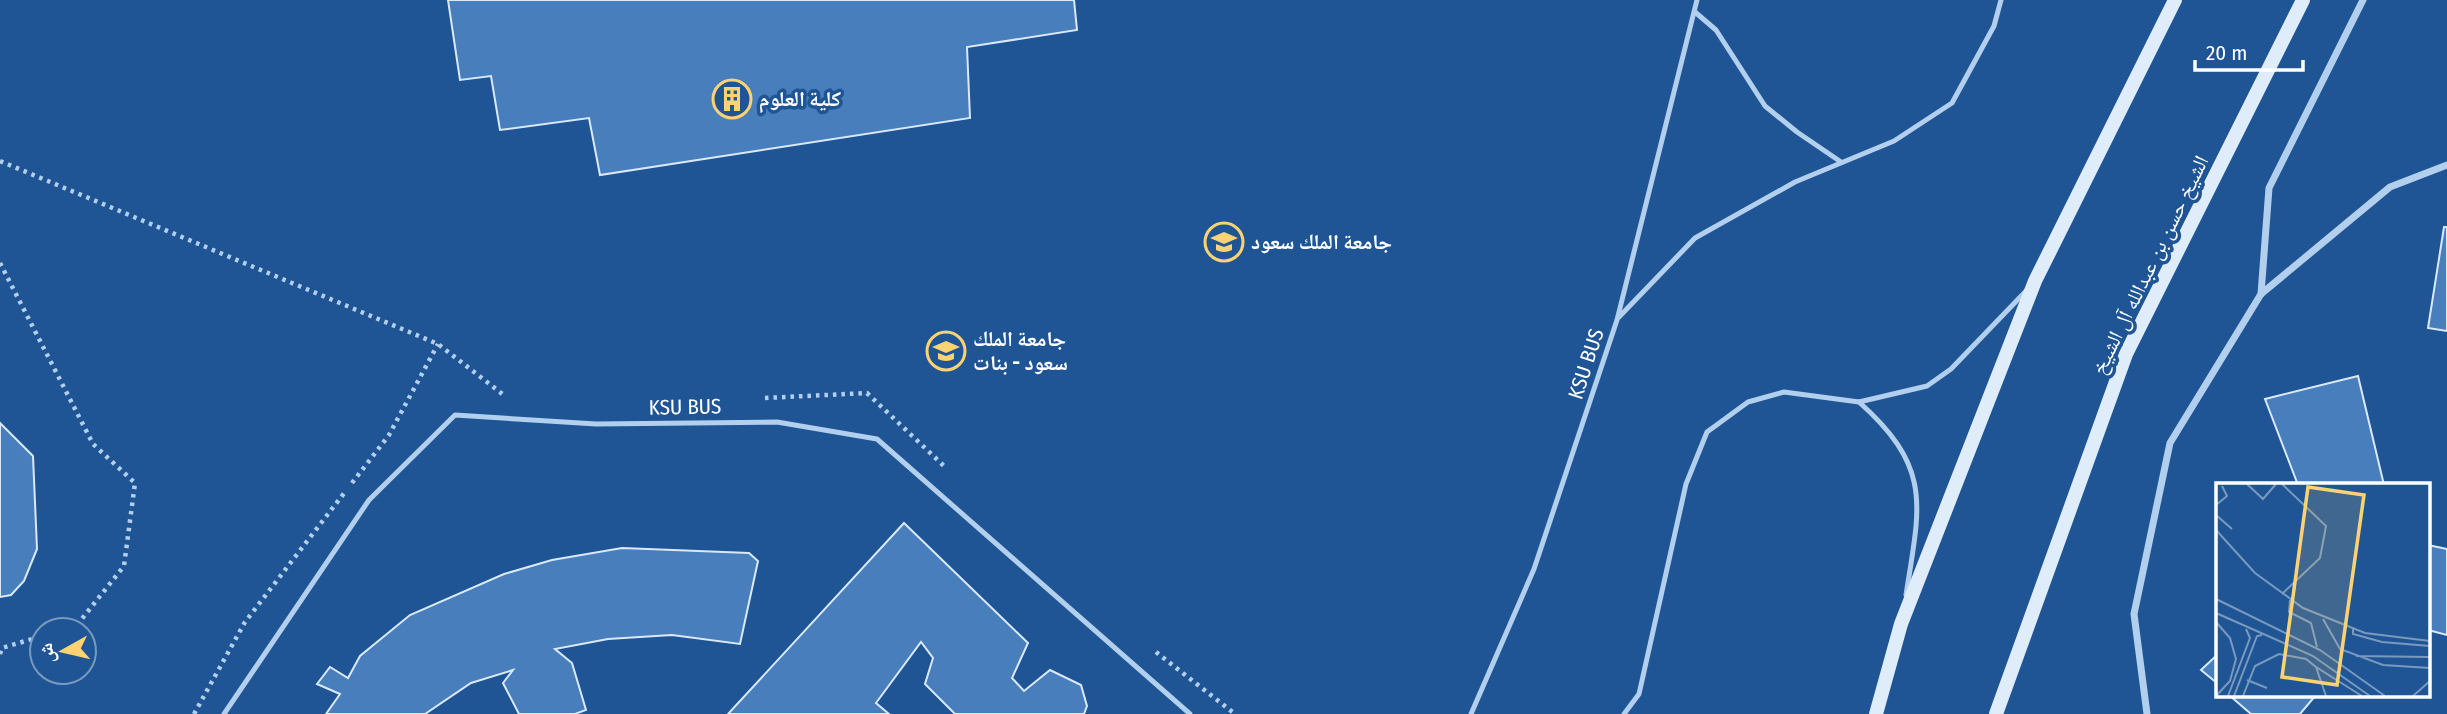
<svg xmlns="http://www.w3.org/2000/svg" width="2447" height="714" font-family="'Fira Sans Condensed','Noto Naskh Arabic',sans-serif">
  <rect width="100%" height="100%" fill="#1f5595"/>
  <g fill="#487ebb" stroke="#d9e9fa" stroke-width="2">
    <path d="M448,0H1074L1077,30L967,47L970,118L600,175L589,118L500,130L491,76L460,80Z"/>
    <path d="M2444,227H2447V331L2428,328Z"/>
    <path d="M2358,376L2384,485H2298L2265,399Z"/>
    <path d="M0,423L33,456L37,549L24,581L11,595L0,597Z"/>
    <path d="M904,523L1028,643L1012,678L1024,691L1050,670L1081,685L1087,706L1084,714H955L925,684L933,658L921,642L876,703L889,714H728Z"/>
    <path d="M2428,545L2447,549V635L2428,630Z"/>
    <path d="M622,548L749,553L758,561L740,644L672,635L608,639L555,649L572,663L586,710L575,714H519L503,683L513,670L471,683L425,714H326L340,694L317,684L330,667L348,678L360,656L410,615L504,574L552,560Z"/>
    <path d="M2218,654V684L2201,670Z"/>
    <path d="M2229,695H2316L2300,714H2251Z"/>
  </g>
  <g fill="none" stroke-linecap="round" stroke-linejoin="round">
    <g stroke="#b2cfee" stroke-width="4.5" stroke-dasharray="3.5 5" stroke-linecap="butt">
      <path d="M0,161L438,344L505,396"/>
      <path d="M0,263L93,444L135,483L124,566L77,625L61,630"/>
      <path d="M765,398L867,393L944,466"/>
      <path d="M352,483L389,435L438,344"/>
      <path d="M1156,652L1235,714"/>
      <path d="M0,654L2,648L42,636"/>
      <path d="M194,714L245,622L345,492"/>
    </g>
    <g stroke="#b2cfee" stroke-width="5">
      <path d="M1695,12L1716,30L1765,106L1797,132L1841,162"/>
      <path d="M1619,317L1695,238L1795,182L1894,141L1952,103L1994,26L2001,0"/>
      <path d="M1859,402C1933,468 1920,505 1906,595"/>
      <path d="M224,714L369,500L455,415L596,424L777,422L877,439L1190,714"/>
      <path d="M1471,714L1534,569L1617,320L1697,0"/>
      <path d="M1624,714L1639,694L1686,484L1707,432L1748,402L1784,392L1859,402L1927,386L1951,369L2027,290"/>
    </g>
    <g stroke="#b2cfee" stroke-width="7">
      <path d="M2261,294L2269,188L2363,0"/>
      <path d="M2147,714L2134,614L2170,443L2261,294L2390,187L2447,165"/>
    </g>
    <g stroke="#dfecfa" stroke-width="14">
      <path d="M1876,714L1901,624L2035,281L2175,0"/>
      <path d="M1996,714L2126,354L2303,0"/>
    </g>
  </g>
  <defs>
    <symbol id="building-ring" viewBox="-11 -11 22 22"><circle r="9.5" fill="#1f5595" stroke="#fcd273" stroke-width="1.5"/><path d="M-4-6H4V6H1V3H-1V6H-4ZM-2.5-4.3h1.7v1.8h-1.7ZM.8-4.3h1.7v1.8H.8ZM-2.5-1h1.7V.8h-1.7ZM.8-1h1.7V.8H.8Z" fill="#fcd273"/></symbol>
    <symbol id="university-ring" viewBox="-11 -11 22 22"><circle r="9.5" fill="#1f5595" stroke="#fcd273" stroke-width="1.5"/><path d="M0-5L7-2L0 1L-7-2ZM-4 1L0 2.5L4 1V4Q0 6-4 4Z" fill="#fcd273"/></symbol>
  </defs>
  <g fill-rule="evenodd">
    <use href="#building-ring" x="710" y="77" width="44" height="44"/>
    <use href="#university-ring" x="1202" y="220" width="44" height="44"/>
    <use href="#university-ring" x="924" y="329" width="44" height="44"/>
  </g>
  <g text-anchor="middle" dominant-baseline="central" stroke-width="7" stroke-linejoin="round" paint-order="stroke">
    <g font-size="21" font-weight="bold" fill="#fff" stroke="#1f5595" text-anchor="start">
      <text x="759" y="99">كلية العلوم</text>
      <text x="1251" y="242">جامعة الملك سعود</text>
      <text x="973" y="339">جامعة الملك<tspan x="973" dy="24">سعود - بنات</tspan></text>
    </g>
    <g font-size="21" fill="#fff" stroke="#1f5595">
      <text transform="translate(2150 265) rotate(-64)">الشيخ حسن بن عبدالله آل الشيخ</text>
      <text transform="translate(1586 364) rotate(-72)">KSU BUS</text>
      <text transform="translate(685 407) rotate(-1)">KSU BUS</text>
    </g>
  </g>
  <g transform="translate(2216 483)">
    <rect width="214" height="214" fill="#1f5595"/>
    <path fill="none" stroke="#7999bf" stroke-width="2" d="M31,1L47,16L60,1M0,22L11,13L6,3M0,32L16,46M0,47L39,90L87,125L149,150L214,158M66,111L104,75L110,43L66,1M0,116L104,167L169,213M74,117L73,129L95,140L101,164M0,130L97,173L154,213M107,136L124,166L167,182L214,185M0,139L14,155L20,176L14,198L0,213M137,146V151L166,159L214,163M140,173L214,174M100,184L146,213M31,197L51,205M12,213L34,155L30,146M18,213L41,153L46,152M27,213L39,183L63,171L90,176L100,184L110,213M197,213L214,198"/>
    <path fill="#fcd273" fill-opacity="0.15" stroke="#fcd273" stroke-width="3.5" d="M92,4L148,12L121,202L66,194Z"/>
    <rect width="214" height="214" fill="none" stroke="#fff" stroke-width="3.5"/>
  </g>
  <g transform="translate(63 651) rotate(262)"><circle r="33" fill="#1f5595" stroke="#7999bf" stroke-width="2"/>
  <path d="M0-5L12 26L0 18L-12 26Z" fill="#fcd273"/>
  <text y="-10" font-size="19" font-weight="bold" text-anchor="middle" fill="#ffffff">ش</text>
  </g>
  <path d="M2195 60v10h108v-10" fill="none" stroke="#ffffff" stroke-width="3.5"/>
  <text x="2206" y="60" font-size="21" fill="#ffffff" stroke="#1f5595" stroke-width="5" paint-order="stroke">20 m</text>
</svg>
